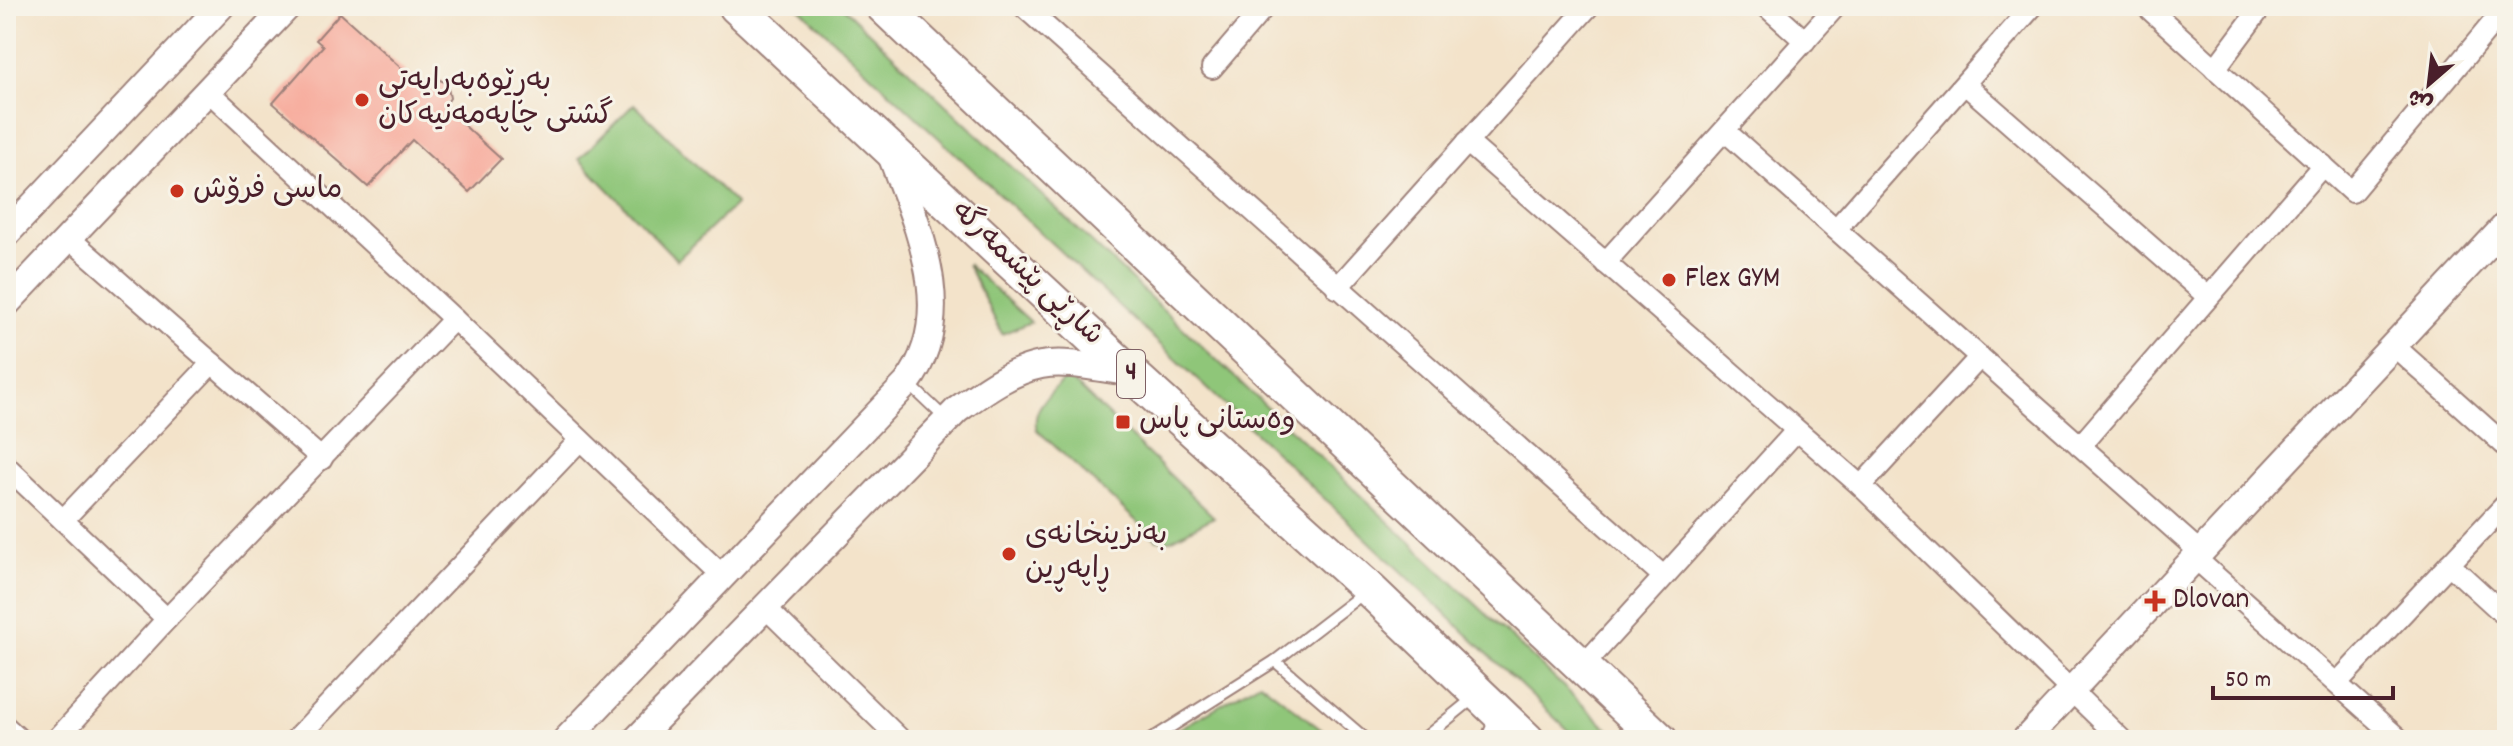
<svg xmlns="http://www.w3.org/2000/svg" width="2513" height="746" font-family="Dekko,'Playpen Sans Arabic',sans-serif">
  <rect width="100%" height="100%" fill="#f7f3e8"/>
  <filter id="ink" filterUnits="userSpaceOnUse"><feTurbulence type="fractalNoise" baseFrequency=".0125" numOctaves="2"/><feDisplacementMap in="SourceGraphic" scale="16" xChannelSelector="R" yChannelSelector="G"/><feConvolveMatrix kernelMatrix="1 2 1 2 8 2 1 2 1" color-interpolation-filters="sRGB"/></filter>
  <filter id="wash" filterUnits="userSpaceOnUse"><feTurbulence type="fractalNoise" baseFrequency=".006" numOctaves="4" result="noise"/><feDisplacementMap in="SourceGraphic" scale="32" xChannelSelector="R" yChannelSelector="G"/><feGaussianBlur stdDeviation="1.8" result="paint"/><feColorMatrix in="noise" values="0 0 0 0 0 0 0 0 0 0 0 0 0 0 0 0 0 1.4 0 .05"/><feComposite in="paint" operator="in"/></filter>
  <g filter="url(#wash)">
    <rect width="100%" height="100%" fill="#f3e3ca"/>
    <g fill="#8fc679" stroke="#6c7252" stroke-width="2">
      <path d="M797,6H841L1620,740H1578L1267,444Z"/>
      <path d="M634,104L736,204L677,260L579,159Z"/>
      <path d="M967,264L1031,322L1002,334Z"/>
      <path d="M1067,376L1214,517L1171,540H1157L1037,430C1030,408 1053,392 1067,376Z"/>
      <path d="M1260,682L1327,734L1321,740H1160Z"/>
    </g>
    <g id="blocks">
      <path fill="#f7a99a" d="M340,13L420,85L433,77L447,83L450,98L444,107L501,159L469,192L412,140L368,187L273,103L323,46L316,40Z"/>
    </g>
  </g>
  <g filter="url(#ink)">
    <use href="#blocks" fill-opacity="0" stroke="#9e817a" stroke-width="2"/>
    <g fill="none" stroke-linecap="round" stroke-linejoin="round">
      <defs>
        <g id="service">
          <path d="M909,384L946,419"/>
          <path d="M1275,661L1367,740"/>
          <path d="M1150,740L1275,661L1365,592"/>
          <path d="M1422,740L1476,696"/>
          <path d="M1486,740L1495,719"/>
        </g>
        <g id="minor">
          <path d="M1023,6L1663,576"/>
          <path d="M1766,6L1805,41"/>
          <path d="M2146,6L2352,192L2507,6"/>
          <path d="M1212,68L1265,6"/>
          <path d="M2215,69L2262,6"/>
          <path d="M1966,85L2207,296"/>
          <path d="M207,90L454,319L723,576"/>
          <path d="M1725,131L2200,552"/>
          <path d="M1467,142L1861,486L1980,357"/>
          <path d="M1836,229L2033,6"/>
          <path d="M69,238L322,459"/>
          <path d="M1605,263L1836,6"/>
          <path d="M1337,288L1589,6"/>
          <path d="M2393,345L2507,447"/>
          <path d="M2080,446L2323,165"/>
          <path d="M6,466L167,619"/>
          <path d="M1861,486L2122,740"/>
          <path d="M63,520L212,363"/>
          <path d="M2195,558L2400,740"/>
          <path d="M2449,564L2507,617"/>
          <path d="M766,608L901,740"/>
          <path d="M1582,667L1796,431"/>
          <path d="M2337,683L2507,503"/>
          <path d="M6,727L20,740"/>
          <path d="M56,740L167,619L454,319"/>
          <path d="M295,740L580,440"/>
        </g>
        <g id="tertiary">
          <path d="M6,234L221,6"/>
          <path d="M6,304L288,6"/>
          <path d="M566,740L907,383C960,313 916,224 890,152"/>
          <path d="M636,740L957,410C982,392 1010,371 1041,365C1068,360 1101,369 1129,372"/>
          <path d="M2025,740L2507,224"/>
        </g>
        <g id="trunk">
          <path d="M736,6L1129,372L1369,589L1527,740"/>
          <path d="M883,6L1660,740"/>
        </g>
      </defs>
      <use href="#service" stroke="#9e817a" stroke-width="14"/>
      <use href="#minor" stroke="#9e817a" stroke-width="24"/>
      <use href="#tertiary" stroke="#9e817a" stroke-width="30"/>
      <use href="#trunk" stroke="#9e817a" stroke-width="38"/>
      <use href="#service" stroke="#fff" stroke-width="10"/>
      <use href="#minor" stroke="#fff" stroke-width="20"/>
      <use href="#tertiary" stroke="#fff" stroke-width="26"/>
      <use href="#trunk" stroke="#fff" stroke-width="34"/>
    </g>
  </g>
  <g fill="#c8321e" stroke="#f7f3e8" stroke-width="3">
    <circle cx="362" cy="100" r="8"/>
    <circle cx="177" cy="191" r="8"/>
    <circle cx="1669" cy="280" r="8"/>
    <rect x="1115" y="414" width="16" height="16" rx="4"/>
    <circle cx="1009" cy="554" r="8"/>
    <path d="M2151 589h8v8h8v8h-8v8h-8v-8h-8v-8h8z"/>
  </g>
  <g text-anchor="middle" dominant-baseline="central" stroke-width="6" stroke-linejoin="round" paint-order="stroke">
    <rect fill="#f7f3e8" stroke="#7e5f64" stroke-width="2" x="1117" y="350" width="28" height="48" rx="6"/>
    <g font-size="28" font-weight="bold" fill="#4a1f2b">
      <text x="1131" y="374">4</text>
    </g>
    <g font-size="30" fill="#4a1f2b" stroke="#f7f3e8" text-anchor="start">
      <text x="378" y="83">بەڕێوەبەرایەتی<tspan x="378" dy="34">گشتی چاپەمەنیەکان</tspan></text>
      <text x="193" y="191">ماسی فرۆش</text>
      <text x="1685" y="280">Flex GYM</text>
      <text x="1139" y="422">وەستانی پاس</text>
      <text x="1025" y="537">بەنزینخانەی<tspan x="1025" dy="34">ڕاپەڕین</tspan></text>
      <text x="2173" y="601">Dlovan</text>
    </g>
    <g font-size="30" fill="#4a1f2b" stroke="#f7f3e8">
      <text transform="translate(1026 275) rotate(43)">شاڕێی پێشمەرگە</text>
    </g>
  </g>
  <rect width="2513" height="746" fill="none" stroke="#f7f3e8" stroke-width="32"/>
  <g transform="translate(2429 84) rotate(208)" stroke="#f7f3e8" stroke-width="6" paint-order="stroke">
  <path d="M0-6L14 30L0 20L-14 30Z" fill="#4a1f2b"/>
  <text y="-12" font-size="22" font-weight="bold" text-anchor="middle" fill="#4a1f2b">ش</text>
  </g>
  <path d="M2213 686v12h180v-12" fill="none" stroke="#4a1f2b" stroke-width="4"/>
  <text x="2225" y="686" font-size="24" fill="#4a1f2b" stroke="#f7f3e8" stroke-width="6" paint-order="stroke">50 m</text>
</svg>
